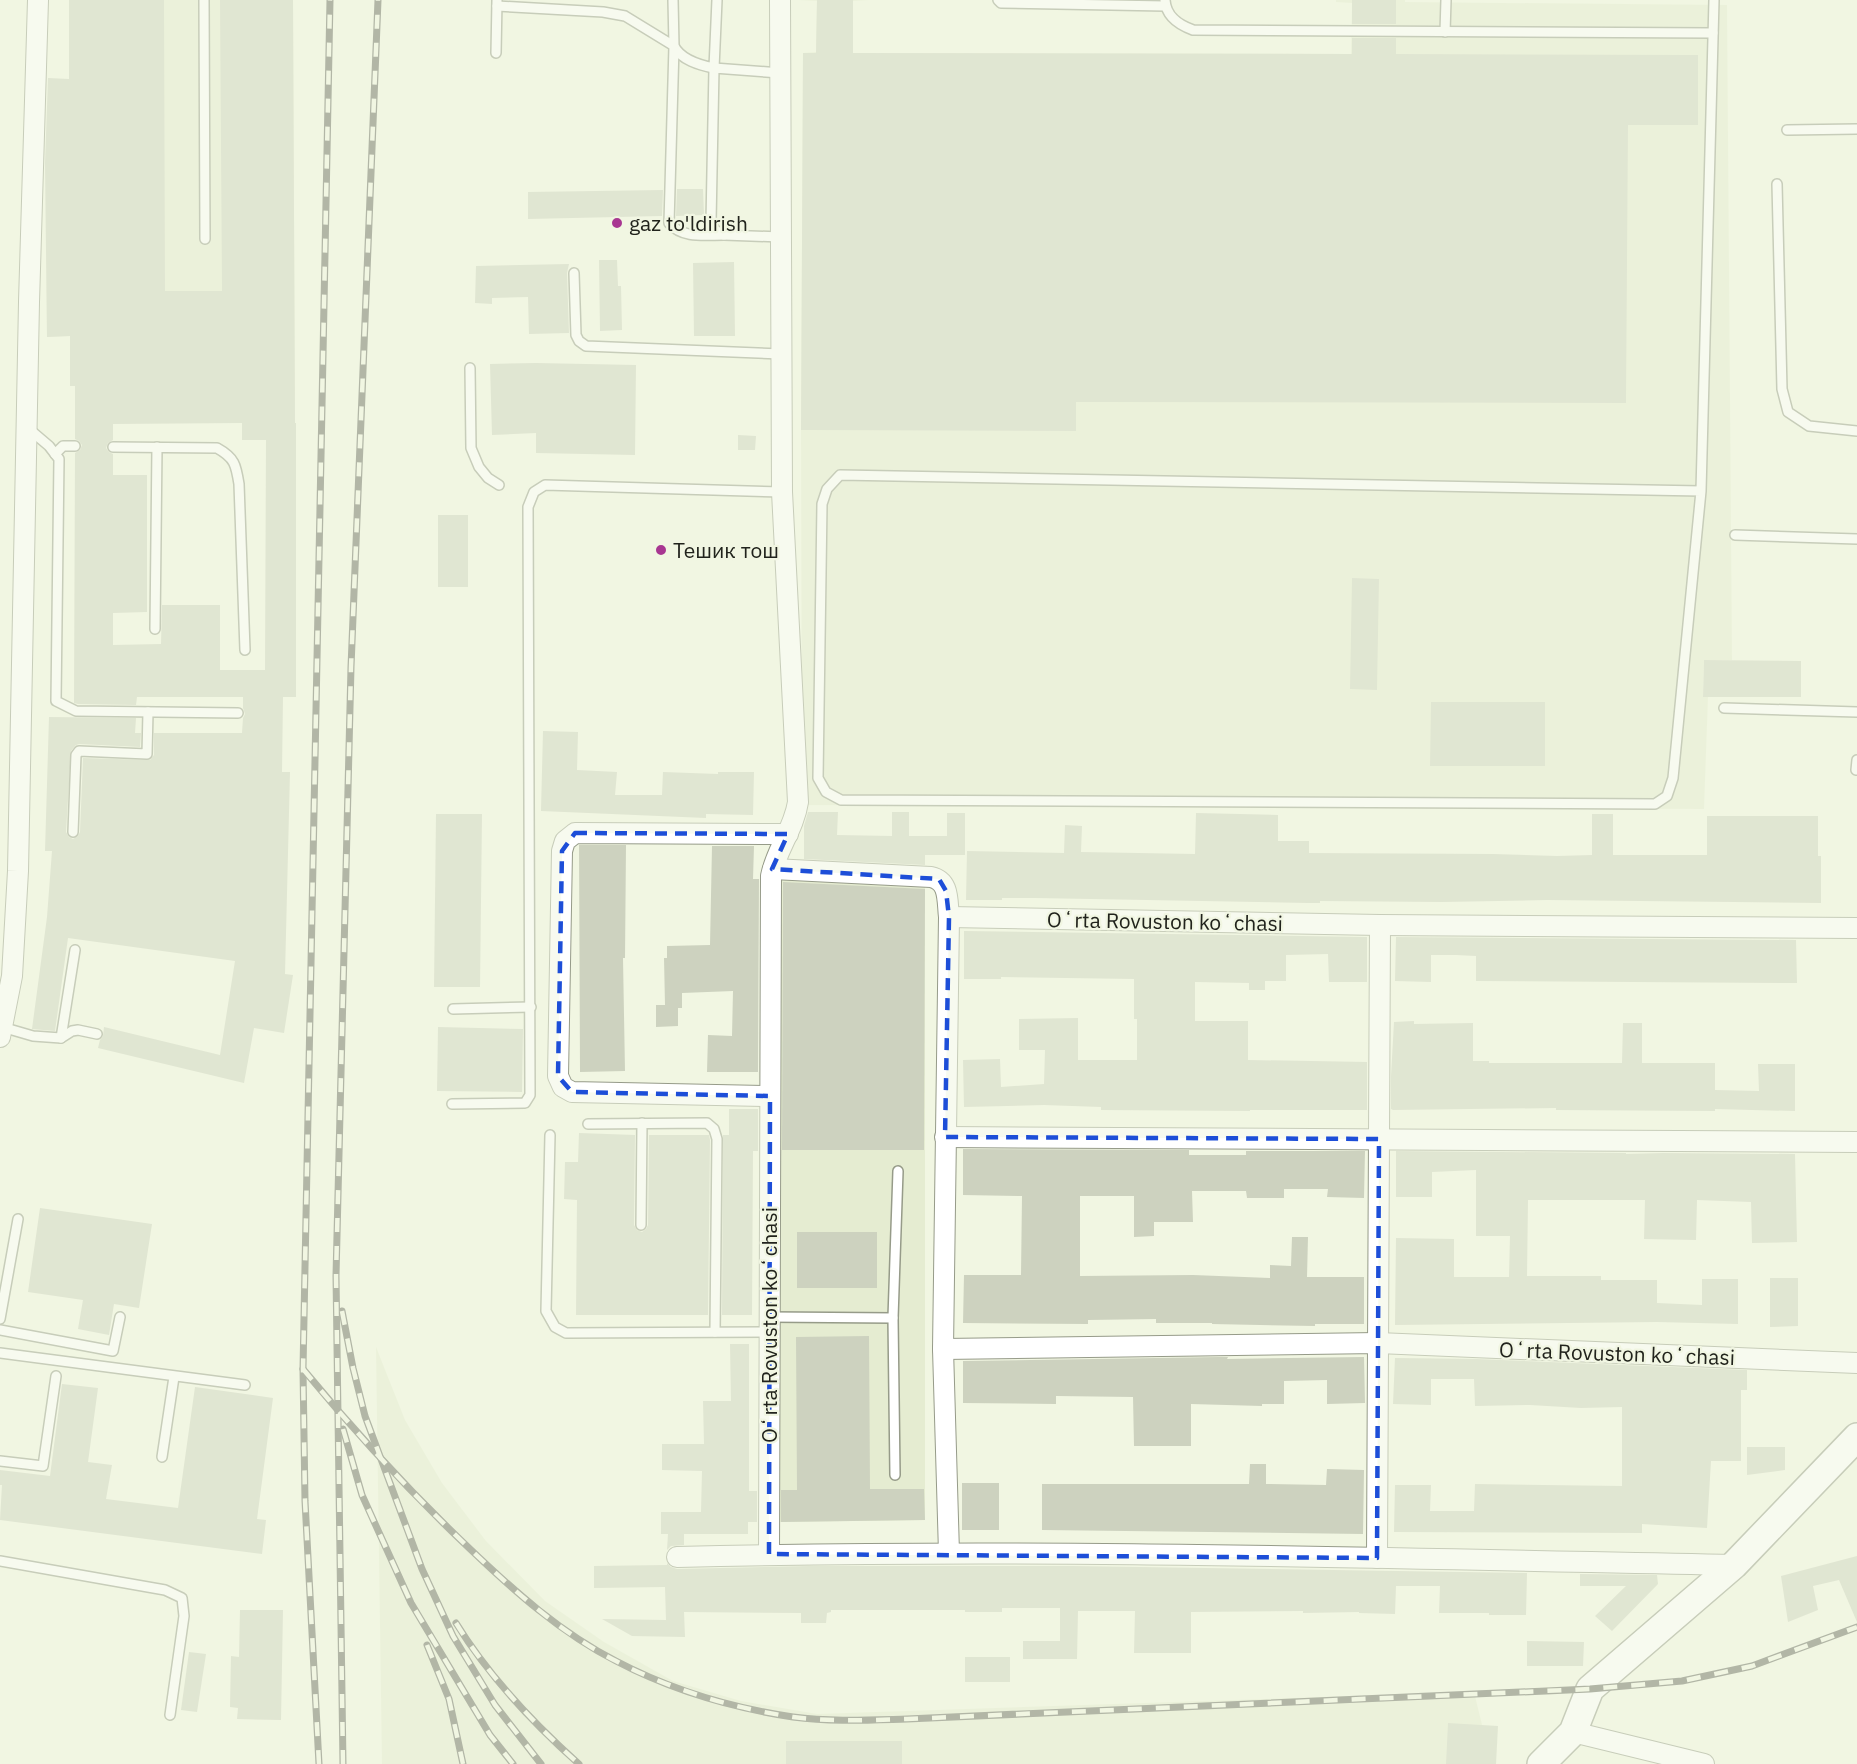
<svg xmlns="http://www.w3.org/2000/svg" width="1857" height="1764" font-family="'IBM Plex Sans',sans-serif">
  <rect width="100%" height="100%" fill="#f1f6e2"/>
  <g fill="#e5ecd1">
    <path d="M69,0H293L295,421L234,385L70,386V336L47,337L46,168L69,167Z"/>
    <path d="M798,0H869L853,1V53L1351,54L1352,3L1336,2V0H1405V2L1727,5L1732,660H1704L1703,696L1708,697L1704,809L802,805L801,430L803,53L816,52L817,1Z"/>
    <path d="M778,878H925V1520L776,1522Z"/>
    <path d="M376,1347L405,1420L442,1483L486,1541L545,1601L604,1642L673,1681L741,1701L817,1714L1474,1692L1484,1733L1487,1764H382Z"/>
  </g>
  <g fill="#cdd2bf" fill-rule="evenodd">
    <path d="M69,0H164L165,291H222L220,0H293L295,423H296V697H283L282,772H290L285,974L293,975L284,1033L254,1028L244,1083L98,1048L100,1040L103,1036L104,1027L220,1055L235,961L68,938L55,1031L32,1029L47,917L52,851H45L49,717L136,718L135,733H141L140,747L79,744L76,745L71,751L66,832L69,837L73,839L78,836L80,832L83,758L150,760L154,755V733H242L243,718L245,714L243,708V697H137L136,705L78,704L74,703L75,453L80,450L82,445L79,441L75,439V386H70V336L47,337L45,163L48,78L69,79ZM242,423V440H266L265,670H220V605H162L161,644L113,645V613L147,612V475H113V454L109,452L106,448L108,443L113,440V424Z"/>
    <path d="M817,0H853V53L1352,54V38H1396V54L1698,55V125H1628L1626,403L1076,402V431L801,430L803,53H816Z"/>
    <rect x="1352" y="0" width="44" height="24"/>
    <path d="M677,189H703L704,215L676,216Z"/>
    <path d="M663,190L662,216L528,219V192Z"/>
    <path d="M599,260H617L618,286H621L622,330L600,331Z"/>
    <path d="M734,262L735,336H694L693,263Z"/>
    <path d="M569,264L567,273L569,333L529,334L528,297L492,298V304L475,303L476,266Z"/>
    <path d="M536,363L636,365L635,455L536,453V433L492,435L490,364Z"/>
    <path d="M738,435L756,436L755,450H738Z"/>
    <rect x="438" y="515" width="30" height="72"/>
    <path d="M1352,578L1379,579L1377,690L1350,689Z"/>
    <path d="M1704,660L1801,661V697H1703Z"/>
    <path d="M1431,702H1545V766H1430Z"/>
    <path d="M543,731L578,732L577,770L617,772L615,795H662L663,772L718,774V772H754L753,815L706,814V818L541,811Z"/>
    <path d="M808,812H838L837,835L892,836V812H909V836H947V813H965V855H925V865L804,859V826Z"/>
    <path d="M1196,813L1278,815V841H1309V853L1493,854L1557,856L1592,855V814H1613V855H1707V816H1818V856H1821V903L1547,900L1442,902L1320,901V903H1308L1035,898H1002V900H966L967,851L1064,853L1065,825L1082,826L1081,852L1195,854Z"/>
    <path d="M436,814H482L480,987H434Z"/>
    <path d="M579,845H626L625,958H623L625,1071L580,1072Z"/>
    <path d="M712,846H754L753,879H759L758,1072H707L708,1035L732,1036L733,991L682,993V1008H678V1026L656,1027V1005H665L664,958H667V946L710,945Z"/>
    <path d="M783,882L925,889L924,1150H782Z"/>
    <path d="M964,931L1367,937V982H1329L1328,954L1286,955V981H1265V990H1249V983L1195,982V1021H1248V1060L1367,1062V1110H1250V1111L1101,1110V1107L1044,1105L964,1107L963,1060L1000,1059L1001,1087L1044,1084L1045,1050H1019V1019L1078,1018V1060H1137V1019H1134V979L1001,977V979H964Z"/>
    <path d="M1396,937L1796,940L1797,983L1476,981V956L1456,955H1431V982L1395,981Z"/>
    <path d="M1414,1021V1024L1473,1023V1061H1489V1063H1622L1623,1023H1642V1063H1715V1090L1759,1091L1758,1064H1795V1111L1715,1109V1111L1556,1110V1108L1393,1110L1391,1109V1076L1394,1022Z"/>
    <path d="M438,1027L523,1029L522,1092L437,1091Z"/>
    <path d="M729,1109H758V1151H753L752,1315H722L723,1135H729Z"/>
    <path d="M579,1133L635,1135L634,1225L637,1230L642,1232L646,1229L648,1225L649,1135H709L710,1140L708,1315H576L577,1200L564,1199L565,1162H578Z"/>
    <path d="M963,1149L1189,1150V1155H1246V1151H1365L1364,1198L1327,1197L1328,1189H1284V1198H1247L1246,1191H1192L1193,1222H1154V1236L1134,1237V1196H1080V1276L1193,1275L1270,1278V1265L1291,1266L1292,1237H1308L1307,1277H1364V1324H1315V1326L1212,1324V1323H1156V1319L1088,1320V1324L963,1323L964,1275H1021L1022,1196L963,1195Z"/>
    <path d="M1396,1151L1626,1153V1154L1663,1153L1795,1154L1797,1242L1752,1243L1751,1202L1697,1200L1696,1240L1644,1239L1645,1200H1528L1527,1276H1601V1280H1657V1303L1702,1305V1279H1738V1324L1657,1322L1395,1325L1396,1238L1454,1239V1277H1509L1510,1236H1476V1170L1432,1172V1197H1396Z"/>
    <path d="M40,1208L152,1224L139,1308L114,1304L109,1335L78,1329L83,1300L28,1292Z"/>
    <rect x="797" y="1232" width="80" height="56"/>
    <path d="M1770,1278H1798V1326L1770,1327Z"/>
    <path d="M869,1336L870,1489H924L925,1520L781,1522V1490H797L796,1337Z"/>
    <path d="M730,1344H749V1491H757V1522H748V1534H684V1545L671,1546L667,1550L668,1534H661V1512H701L702,1471L662,1470V1444H704L703,1401H731Z"/>
    <path d="M1218,1357H1228L1227,1359L1364,1357L1365,1403L1327,1404V1380L1284,1381V1404H1262V1406L1191,1404V1446H1134L1133,1397L1056,1396V1404L963,1403V1361Z"/>
    <path d="M1395,1358L1477,1359L1747,1370V1390H1741V1461H1711L1707,1528L1642,1524V1533L1394,1532L1395,1485H1431L1430,1511H1474L1475,1484L1622,1486V1407L1581,1408L1530,1405L1475,1406L1474,1379H1431V1405L1393,1404Z"/>
    <path d="M62,1384L98,1388L88,1462L112,1465L106,1499L178,1508L195,1387L273,1398L257,1519L266,1520L262,1554L0,1520L2,1485H0V1470L50,1476Z"/>
    <path d="M1747,1447H1785V1470L1747,1475Z"/>
    <path d="M1250,1464H1266V1484L1326,1485L1327,1469L1364,1470L1363,1534L1042,1530V1484H1249Z"/>
    <rect x="962" y="1483" width="37" height="47"/>
    <path d="M1857,1556V1622L1839,1580L1813,1586L1818,1610L1788,1622L1781,1576Z"/>
    <path d="M667,1563L671,1567L677,1569L809,1566H1073L1527,1573L1526,1615H1489V1613H1439L1440,1586H1396L1395,1614L1359,1613V1612L1303,1613V1611L1191,1612V1653H1134L1135,1611H1078L1077,1659H1023V1641H1060V1608H1002V1612H965V1610H831V1612L827,1613L826,1623H801V1613L684,1612L685,1637L632,1636L602,1619L666,1620L665,1587L594,1588V1566L667,1565Z"/>
    <path d="M1580,1574L1657,1575L1658,1584L1612,1631L1595,1616L1626,1586H1580Z"/>
    <path d="M240,1610H283L281,1720L237,1719L238,1708L230,1707L231,1656L239,1657Z"/>
    <path d="M1527,1641L1584,1642L1583,1666H1527Z"/>
    <path d="M189,1652L206,1654L197,1712L181,1710Z"/>
    <rect x="965" y="1657" width="45" height="25"/>
    <path d="M1448,1723L1498,1726L1496,1764H1446Z"/>
    <rect x="786" y="1741" width="116" height="23"/>
  </g>
  <g fill="none" stroke-linecap="round" stroke-linejoin="round">
    <defs>
      <g id="lane">
        <path d="M204,0L205,239"/>
        <path d="M673,0L674,46C681,60 699,65 714,68L717,0"/>
        <path d="M998,0L1001,3L1165,6"/>
        <path d="M1165,0C1166,17 1179,25 1193,30L1713,33"/>
        <path d="M497,6L603,12L625,16L674,46L669,223C683,239 705,235 724,235"/>
        <path d="M1445,32L1446,0"/>
        <path d="M496,53L497,1"/>
        <path d="M780,73L714,68L711,222L715,230L724,235L781,237"/>
        <path d="M1787,130L1857,129"/>
        <path d="M1777,184L1782,389L1788,412L1809,426L1857,431"/>
        <path d="M574,273L576,335L579,341L586,346L781,354"/>
        <path d="M470,368L471,448L479,467L488,478L499,485"/>
        <path d="M29,429L49,446L59,459L56,701L76,711L238,713"/>
        <path d="M113,447L217,448C235,458 236,465 239,484L245,650"/>
        <path d="M55,454L63,446H75"/>
        <path d="M1701,491L840,475L827,489L822,504L818,778L826,792L841,800L1655,804L1667,796L1673,778L1701,491L1714,0"/>
        <path d="M1735,535L1857,539"/>
        <path d="M155,629L157,447"/>
        <path d="M1724,708L1857,712"/>
        <path d="M1856,770L1857,760"/>
        <path d="M73,832L76,755L79,751L147,754L148,712"/>
        <path d="M453,1009L531,1007"/>
        <path d="M2,1027L33,1036L61,1038L72,1031L78,1030L97,1034"/>
        <path d="M61,1038L75,950"/>
        <path d="M452,1104L525,1103L530,1095L528,507L534,492L545,485L782,492"/>
        <path d="M588,1124L707,1123L714,1129L717,1139L715,1332"/>
        <path d="M550,1135L546,1311L555,1327L566,1333L769,1332"/>
        <path d="M641,1225L642,1123"/>
        <path d="M769,1317L893,1318"/>
        <path d="M0,1319L18,1219"/>
        <path d="M0,1330L113,1351L120,1317"/>
        <path d="M0,1353L245,1385"/>
        <path d="M162,1457L174,1377"/>
        <path d="M0,1461L43,1466L56,1376"/>
        <path d="M895,1475L893,1318L898,1171"/>
        <path d="M0,1561L165,1590L182,1598L184,1616L170,1715"/>
      </g>
      <g id="street">
        <path d="M773,869L931,877C950,881 947,901 949,917L943,1349L949,1553"/>
        <path d="M949,917L1380,925L1857,928"/>
        <path d="M0,1037L12,976L18,871L29,302L38,0"/>
        <path d="M770,1096L572,1092L563,1087L558,1076L562,851L565,841L575,833L788,834"/>
        <path d="M945,1137L1857,1142"/>
        <path d="M943,1349L1378,1343L1857,1363"/>
        <path d="M769,1554L771,876C776,850 794,829 798,802L782,492L780,0"/>
        <path d="M677,1557C1029,1548 1382,1558 1734,1565"/>
        <path d="M1377,1558L1380,925"/>
        <path d="M1573,1732L1704,1764"/>
      </g>
      <path id="secondary" d="M1541,1764L1573,1732L1590,1689L1734,1565L1857,1437"/>
    </defs>
    <use href="#lane" stroke="#969b89" stroke-width="12"/>
    <use href="#street" stroke="#969b89" stroke-width="22"/>
    <use href="#secondary" stroke="#969b89" stroke-width="30"/>
    <use href="#lane" stroke="#fff" stroke-width="9"/>
    <use href="#street" stroke="#fff" stroke-width="20"/>
    <use href="#secondary" stroke="#fff" stroke-width="27"/>
    <defs>
      <g id="rail">
        <path d="M342,1311L353,1368L365,1416L422,1569L453,1636L495,1705L541,1764"/>
        <path d="M303,1369C355,1432 410,1492 469,1548C514,1591 561,1633 616,1661C671,1690 733,1708 793,1717C831,1722 869,1720 907,1719L1590,1689L1682,1681L1752,1666L1857,1627"/>
        <path d="M343,1429L362,1495L411,1603L490,1735L513,1764"/>
        <path d="M456,1623C488,1675 533,1723 579,1764"/>
        <path d="M427,1645L449,1699L463,1764"/>
        <path d="M319,1764L305,1501L303,1369L330,0"/>
        <path d="M343,1764L336,1276L351,667L378,0"/>
      </g>
    </defs>
    <use href="#rail" stroke="#66695e" stroke-width="7"/>
    <use href="#rail" stroke="#f1f6e2" stroke-width="4.5" stroke-dasharray="14" stroke-linecap="butt"/>
  </g>
  <path d="M0 0H1857V1764H0ZM575,833L788,834L772,869L939,879L946,891L949,917L945,1137L1379,1139L1377,1558L769,1554L770,1096L572,1092L558,1076L562,851Z" fill="#f1f6e2" fill-opacity=".55" fill-rule="evenodd"/>
  <path fill="none" stroke="#1d4ed8" stroke-width="4.5" stroke-dasharray="12 8" stroke-linejoin="round" d="M575,833L788,834L772,869L939,879L946,891L949,917L945,1137L1379,1139L1377,1558L769,1554L770,1096L572,1092L558,1076L562,851Z"/>
  <g fill="#a83691" stroke="#f1f6e2" stroke-width="2">
    <circle cx="617" cy="223" r="6"/>
    <circle cx="661" cy="550" r="6"/>
  </g>
  <g text-anchor="middle" dominant-baseline="central" stroke-width="4.5" stroke-linejoin="round" paint-order="stroke">
    <g font-size="21" fill="#21231c" stroke="#f1f6e2" text-anchor="start">
      <text x="629" y="223">gaz to'ldirish</text>
      <text x="673" y="550">Тешик тош</text>
    </g>
    <g font-size="21" fill="#21231c" stroke="#f1f6e2">
      <text transform="translate(1165 921) rotate(1)">Oʻrta Rovuston koʻchasi</text>
      <text transform="translate(769 1325) rotate(-90)">Oʻrta Rovuston koʻchasi</text>
      <text transform="translate(1617 1353) rotate(2)">Oʻrta Rovuston koʻchasi</text>
    </g>
  </g>
</svg>
